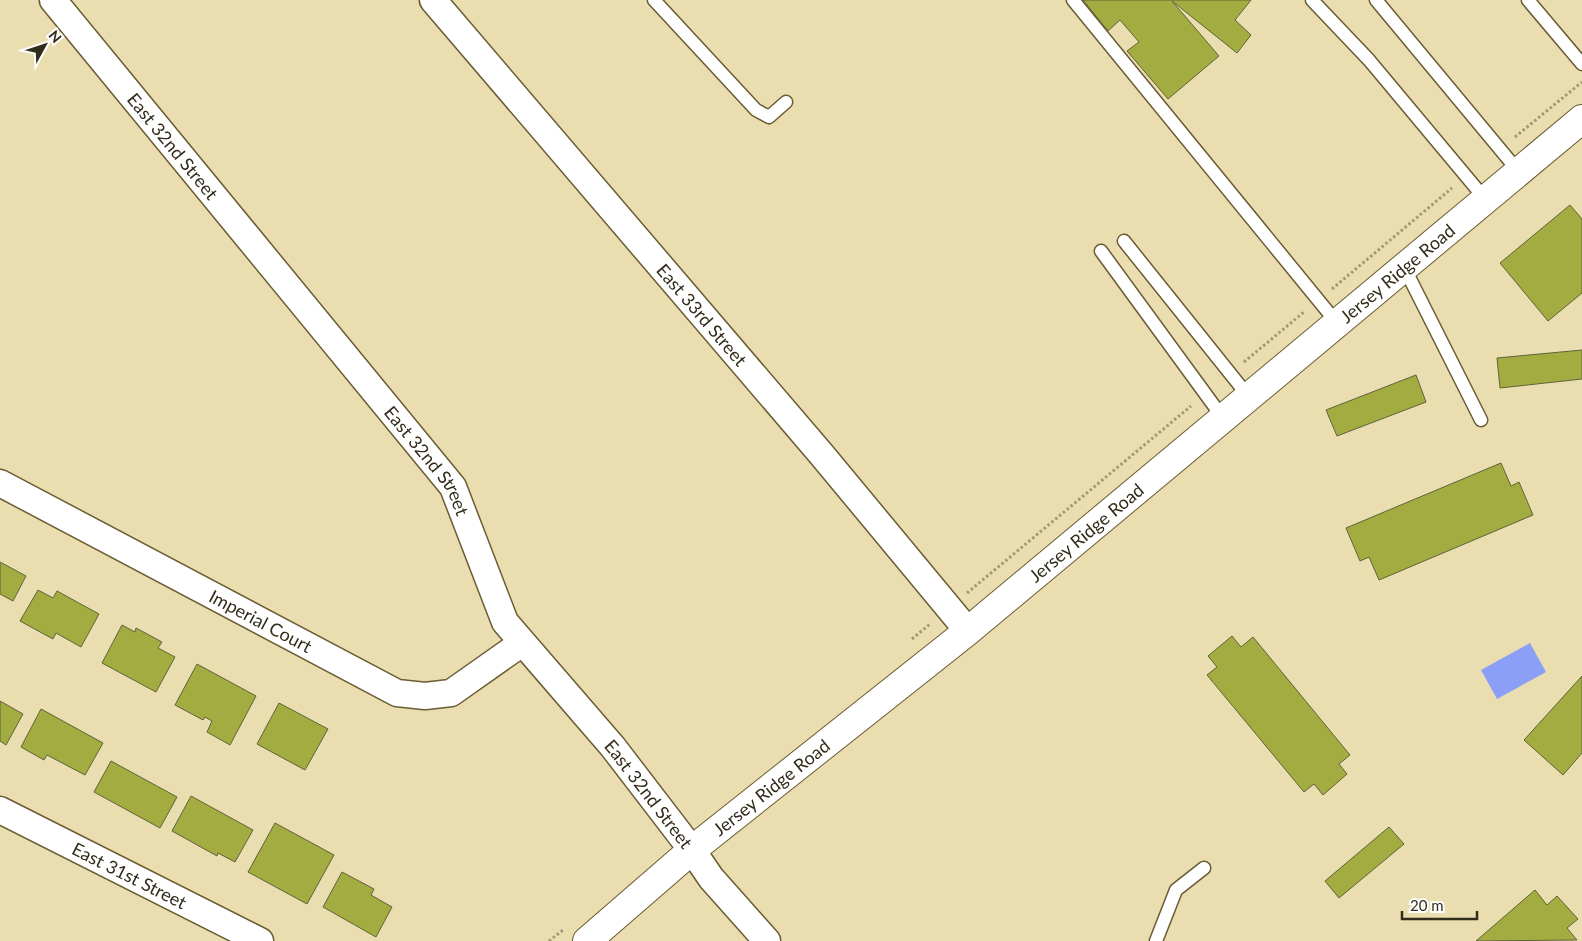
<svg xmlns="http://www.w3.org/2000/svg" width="1582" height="941" font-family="Lato,sans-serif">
  <rect width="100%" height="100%" fill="#eaddaf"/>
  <path fill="#8c9ff7" d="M1530,643L1546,672L1497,699L1481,670Z"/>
  <g fill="#a3ac41" stroke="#5e6339">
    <path d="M1083,0H1251L1235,20L1251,35L1237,53L1172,1L1219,56L1168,99L1127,51L1139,42L1120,20L1108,31Z"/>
    <path d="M1570,205L1582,219V293L1548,321L1500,263Z"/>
    <path d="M1582,350V379L1500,388L1497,358Z"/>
    <path d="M1416,375L1426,402L1337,436L1326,410Z"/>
    <path d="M1501,463L1511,486L1519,482L1533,515L1379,580L1369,557L1360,561L1346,528Z"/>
    <path d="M0,562L26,576L13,601L0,594Z"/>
    <path d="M38,590L53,598L57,591L99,614L81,647L56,633L53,639L20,621Z"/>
    <path d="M122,625L135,632L136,628L162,642L158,648L175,657L156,692L102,663Z"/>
    <path d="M1232,636L1241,647L1253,637L1350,755L1339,764L1347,774L1323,795L1314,784L1304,792L1207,675L1217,667L1208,656Z"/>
    <path d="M197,664L256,696L230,745L207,732L212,721L205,717L203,720L175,705Z"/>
    <path d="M1582,676V753L1563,775L1524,740Z"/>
    <path d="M0,701L23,714L6,745L0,741Z"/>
    <path d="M279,703L328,729L305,770L257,744Z"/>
    <path d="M41,709L103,743L85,775L47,755L44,760L21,747Z"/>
    <path d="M111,761L177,797L160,828L94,792Z"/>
    <path d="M191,796L253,830L235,862L218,853L217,856L172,831Z"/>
    <path d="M275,823L334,855L307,904L248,872Z"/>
    <path d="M1389,827L1404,844L1339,898L1325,881Z"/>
    <path d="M342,872L374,889L371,895L392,907L376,937L323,907Z"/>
    <path d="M1535,890L1547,905L1557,896L1578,919L1567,928L1577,940L1476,941Z"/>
  </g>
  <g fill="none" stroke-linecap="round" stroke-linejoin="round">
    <defs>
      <g id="service">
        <path d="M654,0L756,110L769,117L786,102"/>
        <path d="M1073,0L1337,323"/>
        <path d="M1312,0L1369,60L1486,200"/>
        <path d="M1376,0L1519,172"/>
        <path d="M1528,0L1582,64"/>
        <path d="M1124,241L1249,397"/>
        <path d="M1101,251L1223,418"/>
        <path d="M1404,267L1481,420"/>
        <path d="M1156,941L1176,890L1204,868"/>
      </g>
      <g id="minor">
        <path id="s1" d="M53,0L453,487L505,622L613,747L692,850L711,878L767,941"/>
        <path id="s2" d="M433,0L822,455L968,631"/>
        <path id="s3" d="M0,483L397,693L425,696L451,693L522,643"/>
        <path id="s4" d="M0,810L260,941"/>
      </g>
      <g id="tertiary">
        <path id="s5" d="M587,941L692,850L968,631L1582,119"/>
      </g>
    </defs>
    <use href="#service" stroke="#695c33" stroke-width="15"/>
    <use href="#minor" stroke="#695c33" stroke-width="29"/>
    <use href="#tertiary" stroke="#695c33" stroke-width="30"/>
    <g stroke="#a29875" stroke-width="3" stroke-dasharray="2.5 2.5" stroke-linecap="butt">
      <path d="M1515,137L1582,82"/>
      <path d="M1332,289L1452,188"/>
      <path d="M1244,362L1304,312"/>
      <path d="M967,593L1191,406"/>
      <path d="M912,639L930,624"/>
      <path d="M549,941L563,930"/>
    </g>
    <use href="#service" stroke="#fff" stroke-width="12"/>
    <use href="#minor" stroke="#fff" stroke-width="26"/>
    <use href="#tertiary" stroke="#fff" stroke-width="28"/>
  </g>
  <g text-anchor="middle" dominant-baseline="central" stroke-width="4" stroke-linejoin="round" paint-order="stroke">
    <g font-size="18" fill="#322d1b" stroke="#fefefe">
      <text stroke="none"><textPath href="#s1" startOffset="189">East 32nd Street</textPath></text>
      <text stroke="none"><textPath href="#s5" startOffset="1050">Jersey Ridge Road</textPath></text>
      <text stroke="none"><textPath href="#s2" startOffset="414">East 33rd Street</textPath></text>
      <text stroke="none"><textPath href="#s1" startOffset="594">East 32nd Street</textPath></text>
      <text stroke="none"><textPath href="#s5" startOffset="645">Jersey Ridge Road</textPath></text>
      <text stroke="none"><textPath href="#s3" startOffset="295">Imperial Court</textPath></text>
      <text stroke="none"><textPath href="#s5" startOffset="240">Jersey Ridge Road</textPath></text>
      <text stroke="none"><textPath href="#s1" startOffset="999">East 32nd Street</textPath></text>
      <text stroke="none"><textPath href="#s4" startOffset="145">East 31st Street</textPath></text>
    </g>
  </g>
  <g transform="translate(45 45) rotate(50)" stroke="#fefefe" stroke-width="4" paint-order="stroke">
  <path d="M0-4L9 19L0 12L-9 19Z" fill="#322d1b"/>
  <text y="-8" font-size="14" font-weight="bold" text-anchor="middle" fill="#322d1b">N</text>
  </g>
  <path d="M1402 911v8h75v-8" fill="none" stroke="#322d1b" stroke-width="2.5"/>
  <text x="1410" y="911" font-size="15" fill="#322d1b" stroke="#fefefe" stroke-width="4" paint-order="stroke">20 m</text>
</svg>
